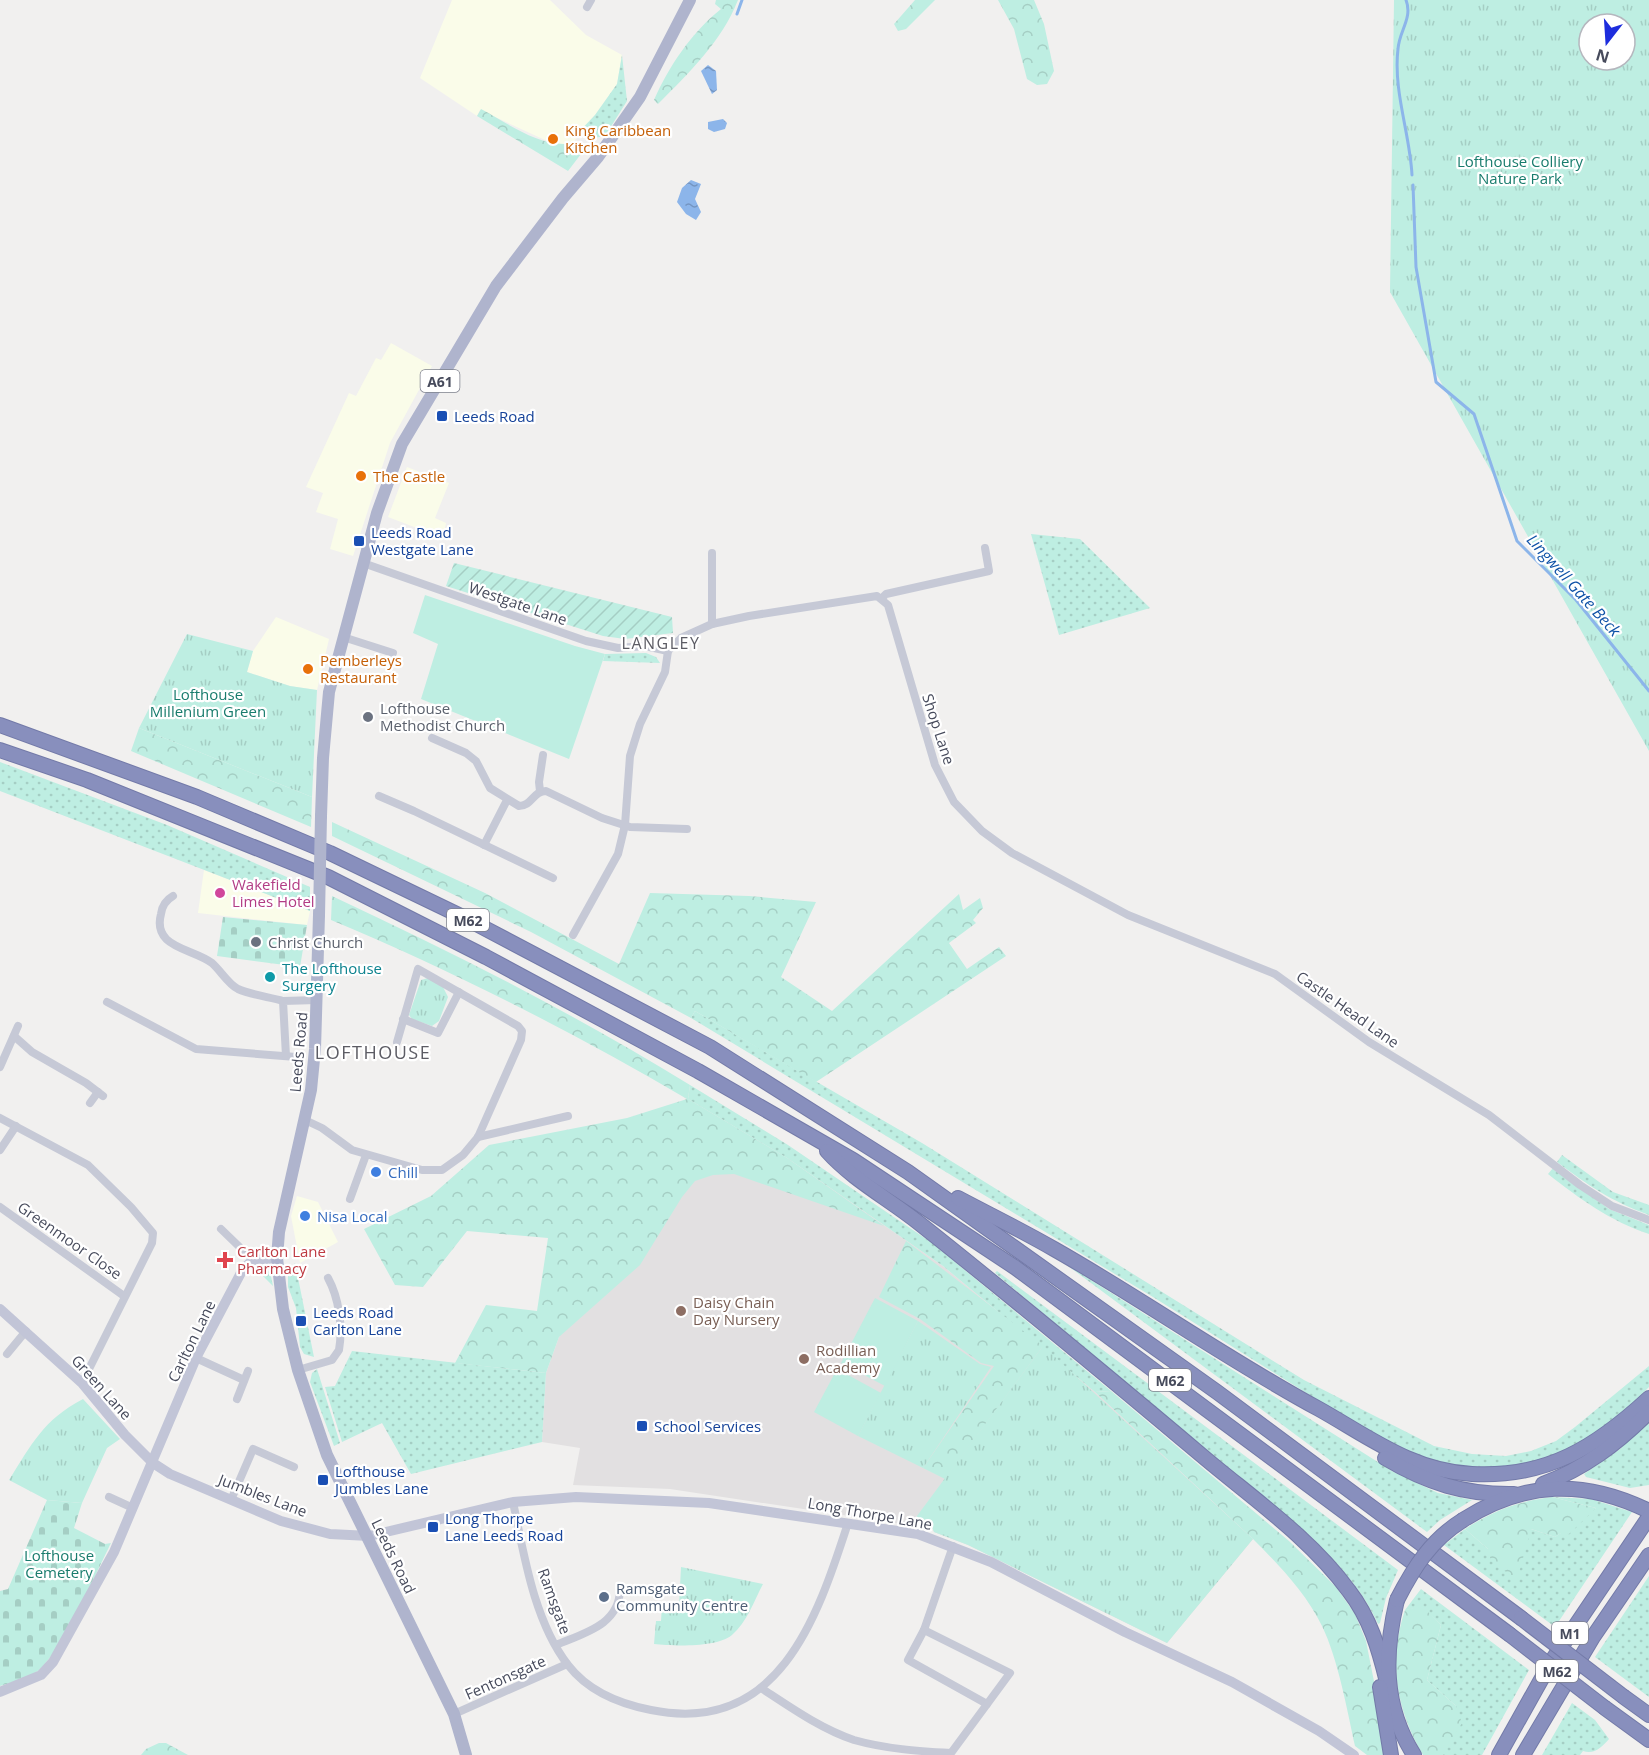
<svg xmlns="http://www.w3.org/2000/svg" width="1649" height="1755" font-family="'Open Sans',sans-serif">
  <defs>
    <pattern id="grass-dots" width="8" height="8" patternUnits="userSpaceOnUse" patternTransform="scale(1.5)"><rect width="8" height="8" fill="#beeee2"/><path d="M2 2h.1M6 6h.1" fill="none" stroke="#a5cec4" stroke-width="1.8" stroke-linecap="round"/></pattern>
    <pattern id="forest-crowns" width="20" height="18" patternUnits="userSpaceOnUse" patternTransform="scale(1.5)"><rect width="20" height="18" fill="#beeee2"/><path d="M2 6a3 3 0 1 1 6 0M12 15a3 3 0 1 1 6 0" fill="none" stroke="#a5cec4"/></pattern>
    <pattern id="cemetery-stones" width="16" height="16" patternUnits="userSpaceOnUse" patternTransform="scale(1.5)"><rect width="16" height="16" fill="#beeee2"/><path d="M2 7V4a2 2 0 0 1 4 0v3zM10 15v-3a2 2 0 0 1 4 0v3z" fill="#a5cec4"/></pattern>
    <pattern id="park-tufts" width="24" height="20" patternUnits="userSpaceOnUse" patternTransform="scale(1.5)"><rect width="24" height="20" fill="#beeee2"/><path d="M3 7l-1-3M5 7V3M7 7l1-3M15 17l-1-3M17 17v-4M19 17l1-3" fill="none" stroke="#a5cec4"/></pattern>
    <pattern id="garden-furrows" width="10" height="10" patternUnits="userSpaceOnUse" patternTransform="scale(1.5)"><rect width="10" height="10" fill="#beeee2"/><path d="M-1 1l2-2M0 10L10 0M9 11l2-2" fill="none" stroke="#a5cec4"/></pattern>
    <pattern id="water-ripples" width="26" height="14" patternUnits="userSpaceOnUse" patternTransform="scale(1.5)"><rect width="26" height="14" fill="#8cb5ea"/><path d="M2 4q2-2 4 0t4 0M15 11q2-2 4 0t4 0" fill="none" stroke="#7495c1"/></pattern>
  </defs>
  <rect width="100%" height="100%" fill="#f1f0ef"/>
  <g fill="#fafce9">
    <path d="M452,0H550L586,35L622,55L617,84L595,115L578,133L574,143L558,146L480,110L477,116L420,78Z"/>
    <path d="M391,343L432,366L390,443L353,556L330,549L338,519L316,512L323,493L306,487L349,393L356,396L376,358L381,360Z"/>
    <path d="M407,467L449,483L435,518L446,523L443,538L388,517Z"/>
    <path d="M276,617L329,639L317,690L290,686L247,672L253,651Z"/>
    <path d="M204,870L310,911L307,925L198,913Z"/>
    <path d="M297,1196L318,1202L338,1242L300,1263L291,1216Z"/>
  </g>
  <path fill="#e2e0e1" d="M688,1099L787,1158L943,1266L1095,1392L1253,1539L1167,1643L968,1545L934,1532L931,1525L915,1520L909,1525L670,1489L573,1485L580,1448L542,1442L546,1373L559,1337Z"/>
  <g fill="url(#grass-dots)">
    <path d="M622,55L627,101L605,136L589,139L578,133L595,115L617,84Z"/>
    <path d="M1031,534L1080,539L1150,608L1059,635Z"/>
    <path d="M646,653L656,657L660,663L603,661L605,654Z"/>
    <path d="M0,762L167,825L310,887V911L0,791Z"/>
    <path d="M695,1011L922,1143L1304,1380L1434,1446L1472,1454L1506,1456L1531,1451L1556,1441L1575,1427L1649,1366V1387C1637,1399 1625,1412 1612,1422C1543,1476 1463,1480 1385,1442L1153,1297L691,1018Z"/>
    <path d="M690,1085L788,1145L932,1243L1111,1391L1095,1392L943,1266L787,1158L688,1099Z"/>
    <path d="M1562,1155L1613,1192L1649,1205V1215C1611,1201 1589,1186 1557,1162Z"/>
    <path d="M1553,1168L1609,1209L1649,1225V1234C1610,1221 1580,1199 1548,1174Z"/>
    <path d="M295,1263L314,1357L304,1354L300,1347L296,1308L288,1287V1274Z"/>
    <path d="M1064,1263L1392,1471L1438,1493L1472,1500L1440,1520L1427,1532Z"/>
    <path d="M257,1266L270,1272L273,1286L263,1276L249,1271Z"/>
    <path d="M997,1271L1398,1570L1386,1598L1380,1623L1378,1624C1362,1588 1336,1562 1309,1535L995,1273Z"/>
    <path d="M352,1351L546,1373L542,1442L411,1474L382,1423L342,1442L325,1387L335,1386Z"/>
    <path d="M317,1369L340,1443L334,1446L310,1382L312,1373Z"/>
    <path d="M1649,1421V1485L1630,1488L1586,1477L1584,1474L1620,1449Z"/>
    <path d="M1552,1497L1591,1499L1632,1512L1555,1627L1444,1545L1465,1529L1488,1549L1531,1529L1555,1537L1596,1508Z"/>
    <path d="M1649,1576V1697L1595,1657Z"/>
    <path d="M1421,1589L1529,1670L1482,1755H1443L1456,1706L1427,1680L1441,1625L1422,1607L1405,1610Z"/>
    <path d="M1572,1703L1595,1720L1609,1739C1602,1747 1594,1755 1583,1751L1580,1755H1542Z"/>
  </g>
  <g fill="url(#forest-crowns)">
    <path d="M716,0H738C722,41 689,73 658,104L654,100C669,66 692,32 721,9L715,4Z"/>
    <path d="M915,0H935L906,29L898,31L894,24Z"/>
    <path d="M998,0H1034L1044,24L1054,71L1047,84L1037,85L1027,79L1014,29Z"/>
    <path d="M481,109C509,124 542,149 574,143L581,154L568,171L477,116Z"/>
    <path d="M139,728L312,797L311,827L131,751Z"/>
    <path d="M332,822L485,893L619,964L650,893L749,896L816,902L781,977L832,1011L959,894L963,910L980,898L983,908L973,920L976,923L949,943L967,969L999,947L1006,956L816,1082L695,1011L691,1018L531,932L332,836Z"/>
    <path d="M332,896C454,953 575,1014 690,1085L688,1099L787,1158L884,1226L734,1174L713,1175L695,1181L682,1197L640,1265L559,1337L546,1373L455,1363L486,1305L537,1311L548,1238L467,1231L423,1287L395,1285L364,1229L431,1196L489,1145L627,1118L687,1099C573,1032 453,971 331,920Z"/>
    <path d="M906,1241L1043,1346L945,1479L923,1468L994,1366L981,1363L920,1319L879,1297Z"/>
    <path d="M1111,1391L1289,1541L1336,1587L1355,1614L1366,1641L1386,1742L1385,1755H1367L1355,1746C1347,1709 1338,1659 1322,1626C1306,1593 1278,1564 1253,1539L1095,1392Z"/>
    <path d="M1552,1497L1596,1508L1569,1534L1561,1533L1555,1537L1531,1529L1517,1580L1491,1561L1488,1549L1465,1529C1492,1511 1519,1501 1552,1497Z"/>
    <path d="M1422,1606L1441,1625L1427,1680L1456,1706L1462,1723L1443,1755H1423C1396,1709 1388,1661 1405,1610Z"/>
    <path d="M159,1743H166L188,1755H141L146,1749Z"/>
  </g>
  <g fill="url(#cemetery-stones)">
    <path d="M223,917L307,925L300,967L217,956Z"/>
    <path d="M47,1500L82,1503L74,1528L105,1544L111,1543C95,1575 63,1649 39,1670C28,1679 13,1682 0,1686V1591L8,1589Z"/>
  </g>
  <g fill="url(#park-tufts)" fill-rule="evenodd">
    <path d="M1394,0H1649V751L1390,292ZM1589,24H1625V60H1589Z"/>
    <path d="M187,634L253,651L247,672L290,686L317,690L312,797L139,728Z"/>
    <path d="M428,978L443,987L448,997L439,1021L432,1026L412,1019L409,1015L421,980Z"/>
    <path d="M918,1321L980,1364L991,1367L923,1468L858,1436Z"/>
    <path d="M1043,1346L1253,1539L1167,1643L968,1545L934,1532L931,1525L914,1520Z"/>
    <path d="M83,1399L120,1439L107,1448L82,1503L47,1500L9,1480C32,1444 43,1420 83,1399Z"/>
    <path d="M681,1567L763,1584C754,1601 747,1622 732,1635C717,1648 672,1646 654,1644L656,1621H661L662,1605L679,1606Z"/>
  </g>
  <path fill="url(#garden-furrows)" d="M454,563L672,617L673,633L625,639L603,636L446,586Z"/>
  <g fill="#beeee2">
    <path d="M425,595L575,646L605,654L569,759L421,699L438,644L413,633Z"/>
    <path d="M875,1298L918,1321L885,1386L841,1363Z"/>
    <path d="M837,1369L881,1393L858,1436L814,1412Z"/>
  </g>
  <g fill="url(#water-ripples)">
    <path d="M708,65L716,71L717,90L712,94L701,71Z"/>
    <path d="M723,119L727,123L725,129L714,132L708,129V122Z"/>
    <path d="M691,180L701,184L695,199L701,212L696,220L686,214L677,202L682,188Z"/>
  </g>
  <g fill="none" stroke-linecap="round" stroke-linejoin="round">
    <g stroke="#8cb5ea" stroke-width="3">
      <path d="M1406,0C1413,18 1399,31 1398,49C1393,91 1410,134 1412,175"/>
      <path d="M737,14L742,0"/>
      <path d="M1413,185L1416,267L1436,382L1474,414L1517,541L1576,600L1649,691"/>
    </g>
    <defs>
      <g id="highway">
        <path d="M0,725L197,797L330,853L467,919L710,1047L908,1172L1217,1392L1521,1618"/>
        <path d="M0,750L87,780L328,877L486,957L698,1071L853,1160L1016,1268L1509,1634"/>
        <path d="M827,1151C853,1180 889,1199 919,1223C1016,1300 1111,1379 1206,1459C1255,1500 1311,1539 1349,1591C1370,1618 1379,1649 1387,1682"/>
        <path d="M958,1198C990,1215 1023,1231 1054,1249C1144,1300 1228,1360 1319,1409C1369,1437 1412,1471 1472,1474C1547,1478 1596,1447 1649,1398"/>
        <path d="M1385,1458C1427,1483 1465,1495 1514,1494"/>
        <path d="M1543,1484C1585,1468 1617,1444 1649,1412"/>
        <path d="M1463,1520C1524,1481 1584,1479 1649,1511"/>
        <path d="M1397,1600C1384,1654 1383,1706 1414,1755"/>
        <path d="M1380,1687L1391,1755"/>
        <path d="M1624,1697L1649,1715"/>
        <path d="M1605,1708L1649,1740"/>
        <path d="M1499,1755L1551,1662L1649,1517"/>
        <path d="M1523,1755L1593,1637L1649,1555"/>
      </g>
    </defs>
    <use href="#highway" stroke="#737aa8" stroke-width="16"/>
    <g stroke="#c6c9d6" stroke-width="8">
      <path d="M587,7L591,0"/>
      <path d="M363,563L586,641L618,648L645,646L668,651"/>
      <path d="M882,598L886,594L989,571L985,548"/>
      <path d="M712,624V553"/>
      <path d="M343,637L393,653"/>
      <path d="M432,738L466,753L476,761L490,788L519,806C532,806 533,791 546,791L602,818L630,827L687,829"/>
      <path d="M540,791L539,782L543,755"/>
      <path d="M379,796L414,811L553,878"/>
      <path d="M484,845L507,800"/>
      <path d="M173,896C166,900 162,906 161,914C152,948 192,948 212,963C221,971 228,984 238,989C251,995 269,997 283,1001"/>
      <path d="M573,935L618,854L625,825L630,756L640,724L665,672L668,651L681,638L712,624L749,616L877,596L888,605L935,765L954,802L982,831L1012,853L1128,915L1275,974L1369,1042L1489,1115L1580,1185L1612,1206L1649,1220"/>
      <path d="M107,1002L196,1049L296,1057"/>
      <path d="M403,1019L438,1033L459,992"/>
      <path d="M14,1036L32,1052L86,1083L103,1096"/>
      <path d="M286,1056L283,1001L317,1000"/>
      <path d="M0,1067L18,1026"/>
      <path d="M90,1103L98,1092"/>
      <path d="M0,1118L88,1165L131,1207L153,1233L152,1243L82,1383"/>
      <path d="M305,1120L322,1128L352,1150L422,1170H442L463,1155L478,1137L521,1040L522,1031L518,1026L418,969L397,1042"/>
      <path d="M478,1137L568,1116"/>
      <path d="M0,1150L16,1126"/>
      <path d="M350,1199L366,1155"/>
      <path d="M0,1207L124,1296"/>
      <path d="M221,1229L253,1260"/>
      <path d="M7,1354L26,1331"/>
      <path d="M196,1358L244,1380"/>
      <path d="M298,1370L332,1360L339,1350C343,1327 339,1298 328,1278"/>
      <path d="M237,1399L248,1371"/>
      <path d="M109,1497L133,1508"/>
      <path d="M231,1500L253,1449L294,1467"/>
      <path d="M513,1502C524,1555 534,1621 568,1665C588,1691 620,1704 651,1710C778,1736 817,1619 848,1523"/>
      <path d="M953,1546L924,1630L908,1660L987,1704"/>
      <path d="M556,1645C584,1633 619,1625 620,1590L637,1591"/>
      <path d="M761,1688C790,1707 821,1729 854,1740C886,1749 918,1751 951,1753L1010,1673L924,1630"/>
      <path d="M454,1714L567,1664"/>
    </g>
    <g stroke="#c2c5d7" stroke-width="10">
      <path d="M0,1309L82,1383L125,1435L153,1463L170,1474L281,1521L330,1534L369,1536L513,1502L576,1497L709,1503L918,1534L991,1562L1125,1632L1232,1682L1319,1731L1354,1755"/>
      <path d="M0,1692L41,1675L53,1662L114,1552L196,1358L243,1269L253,1260L277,1258"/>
    </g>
    <g stroke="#afb4cd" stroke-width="12">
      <path d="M321,816L323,758L329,692L377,513L402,444L496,286L563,198L598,157L640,97L690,0"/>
      <path d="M319,915L315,1049L311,1090L279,1232L277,1258L283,1309L298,1370L327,1455L454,1714L466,1755"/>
    </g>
    <use href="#highway" stroke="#888fbd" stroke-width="14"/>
    <defs>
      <g id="highway-bridge">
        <path d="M1397,1600C1414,1567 1431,1540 1463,1520"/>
        <path d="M1521,1618L1624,1697"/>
        <path d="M1509,1634L1605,1708"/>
      </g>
    </defs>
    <use href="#highway-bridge" stroke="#737aa8" stroke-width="16" stroke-linecap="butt"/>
    <path stroke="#afb4cd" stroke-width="12" d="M319,915L321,816"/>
    <use href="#highway-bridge" stroke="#888fbd" stroke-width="14"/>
  </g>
  <g fill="#e8710a" stroke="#fff" stroke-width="2">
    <circle cx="553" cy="139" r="6"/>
    <circle cx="361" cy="476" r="6"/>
    <circle cx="308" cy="669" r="6"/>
  </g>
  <g fill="#1a4fb4" stroke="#fff" stroke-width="2">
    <rect x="436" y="410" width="12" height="12" rx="3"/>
    <rect x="353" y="535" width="12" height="12" rx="3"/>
    <rect x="295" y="1315" width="12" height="12" rx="3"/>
    <rect x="636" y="1420" width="12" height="12" rx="3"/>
    <rect x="317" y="1474" width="12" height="12" rx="3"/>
    <rect x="427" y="1521" width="12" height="12" rx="3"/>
  </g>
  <g fill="#6b7280" stroke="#fff" stroke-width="2">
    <circle cx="368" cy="717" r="6"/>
    <circle cx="256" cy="942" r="6"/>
  </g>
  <circle fill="#d1479c" stroke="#fff" stroke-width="2" cx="220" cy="893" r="6"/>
  <circle fill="#0f9aa8" stroke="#fff" stroke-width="2" cx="270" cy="977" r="6"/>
  <g fill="#3f7fe0" stroke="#fff" stroke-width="2">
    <circle cx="376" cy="1172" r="6"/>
    <circle cx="305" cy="1216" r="6"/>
  </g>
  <path fill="#e0444e" stroke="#fff" stroke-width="2" d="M222 1251h6v6h6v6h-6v6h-6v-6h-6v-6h6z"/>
  <g fill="#8d6e63" stroke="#fff" stroke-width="2">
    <circle cx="681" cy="1311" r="6"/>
    <circle cx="804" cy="1359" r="6"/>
  </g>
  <circle fill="#5c6f8a" stroke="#fff" stroke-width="2" cx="604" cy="1597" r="6"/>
  <g text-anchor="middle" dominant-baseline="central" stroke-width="4.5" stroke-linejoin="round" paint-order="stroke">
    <g fill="#fff" stroke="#7e818d" stroke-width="1.5">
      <rect x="420.5" y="370" width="39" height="22" rx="4.5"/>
      <rect x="447" y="909" width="42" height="22" rx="4.5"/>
      <rect x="1149" y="1369" width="42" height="22" rx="4.5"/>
      <rect x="1552" y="1622" width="36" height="22" rx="4.5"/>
      <rect x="1536" y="1660" width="42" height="22" rx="4.5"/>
    </g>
    <g font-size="14" font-weight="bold" fill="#474b5c">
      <text x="440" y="381">A61</text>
      <text x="468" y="920">M62</text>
      <text x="1170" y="1380">M62</text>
      <text x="1570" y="1633">M1</text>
      <text x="1557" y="1671">M62</text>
    </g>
    <g font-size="15" fill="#c56008" stroke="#fff" text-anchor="start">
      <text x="565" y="130">King Caribbean<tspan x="565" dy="17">Kitchen</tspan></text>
      <text x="373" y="476">The Castle</text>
      <text x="320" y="660">Pemberleys<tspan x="320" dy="17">Restaurant</tspan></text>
    </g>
    <g font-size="15" fill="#197c6d" stroke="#fff">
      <text x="1520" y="161">Lofthouse Colliery<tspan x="1520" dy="17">Nature Park</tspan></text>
      <text x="208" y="694">Lofthouse<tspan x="208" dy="17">Millenium Green</tspan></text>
      <text x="59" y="1555">Lofthouse<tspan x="59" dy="17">Cemetery</tspan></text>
    </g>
    <g font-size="15" fill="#164399" stroke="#fff" text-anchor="start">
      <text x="454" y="416">Leeds Road</text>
      <text x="371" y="532">Leeds Road<tspan x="371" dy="17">Westgate Lane</tspan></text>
      <text x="313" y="1312">Leeds Road<tspan x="313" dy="17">Carlton Lane</tspan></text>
      <text x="654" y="1426">School Services</text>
      <text x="335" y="1471">Lofthouse<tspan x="335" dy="17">Jumbles Lane</tspan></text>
      <text x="445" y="1518">Long Thorpe<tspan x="445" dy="17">Lane Leeds Road</tspan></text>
    </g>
    <g font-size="15" fill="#474b5c" stroke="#fff">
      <text transform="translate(518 603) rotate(19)">Westgate Lane</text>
      <text transform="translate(939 729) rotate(72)">Shop Lane</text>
      <text transform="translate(1348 1009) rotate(35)">Castle Head Lane</text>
      <text transform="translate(298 1052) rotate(-85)">Leeds Road</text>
      <text transform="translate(70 1240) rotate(35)">Greenmoor Close</text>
      <text transform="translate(191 1341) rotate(-64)">Carlton Lane</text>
      <text transform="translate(102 1387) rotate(48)">Green Lane</text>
      <text transform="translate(263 1495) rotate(21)">Jumbles Lane</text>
      <text transform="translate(870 1513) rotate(10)">Long Thorpe Lane</text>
      <text transform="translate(394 1556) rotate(64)">Leeds Road</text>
      <text transform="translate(555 1601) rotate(70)">Ramsgate</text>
      <text transform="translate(505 1677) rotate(-24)">Fentonsgate</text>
    </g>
    <g font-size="15" fill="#5b616d" stroke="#fff" text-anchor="start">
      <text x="380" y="708">Lofthouse<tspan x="380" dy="17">Methodist Church</tspan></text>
      <text x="268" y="942">Christ Church</text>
    </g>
    <g font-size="15" fill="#b23c85" stroke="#fff" text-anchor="start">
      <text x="232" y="884">Wakefield<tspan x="232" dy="17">Limes Hotel</tspan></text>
    </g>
    <g font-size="15" fill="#0d838f" stroke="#fff" text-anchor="start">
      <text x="282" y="968">The Lofthouse<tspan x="282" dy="17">Surgery</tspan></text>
    </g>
    <g font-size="15" fill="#366cbe" stroke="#fff" text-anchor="start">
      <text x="388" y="1172">Chill</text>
      <text x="317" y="1216">Nisa Local</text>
    </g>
    <g font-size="15" fill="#be3a42" stroke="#fff" text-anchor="start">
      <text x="237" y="1251">Carlton Lane<tspan x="237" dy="17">Pharmacy</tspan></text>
    </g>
    <g font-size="15" fill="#785e54" stroke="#fff" text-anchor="start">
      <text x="693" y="1302">Daisy Chain<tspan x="693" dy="17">Day Nursery</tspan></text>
      <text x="816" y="1350">Rodillian<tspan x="816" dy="17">Academy</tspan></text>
    </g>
    <g font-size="15" fill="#4e5e75" stroke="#fff" text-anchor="start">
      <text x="616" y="1588">Ramsgate<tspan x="616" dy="17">Community Centre</tspan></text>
    </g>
    <g font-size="16" font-style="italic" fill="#0f52a7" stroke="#fff">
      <text transform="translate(1574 585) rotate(48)">Lingwell Gate Beck</text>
    </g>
    <g font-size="16" letter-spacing="1.5" fill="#5c5c64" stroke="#fff">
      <text x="661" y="643">LANGLEY</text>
    </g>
    <g font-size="18" letter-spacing="1.5" fill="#5c5c64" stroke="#fff">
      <text x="373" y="1052">LOFTHOUSE</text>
    </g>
  </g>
  <g transform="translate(1607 42) rotate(197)"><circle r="28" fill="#ffffff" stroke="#b5b7be" stroke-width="1.5"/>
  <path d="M0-4.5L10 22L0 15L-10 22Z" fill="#1d2ddd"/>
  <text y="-9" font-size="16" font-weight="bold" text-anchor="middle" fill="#474b5c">N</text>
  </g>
</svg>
